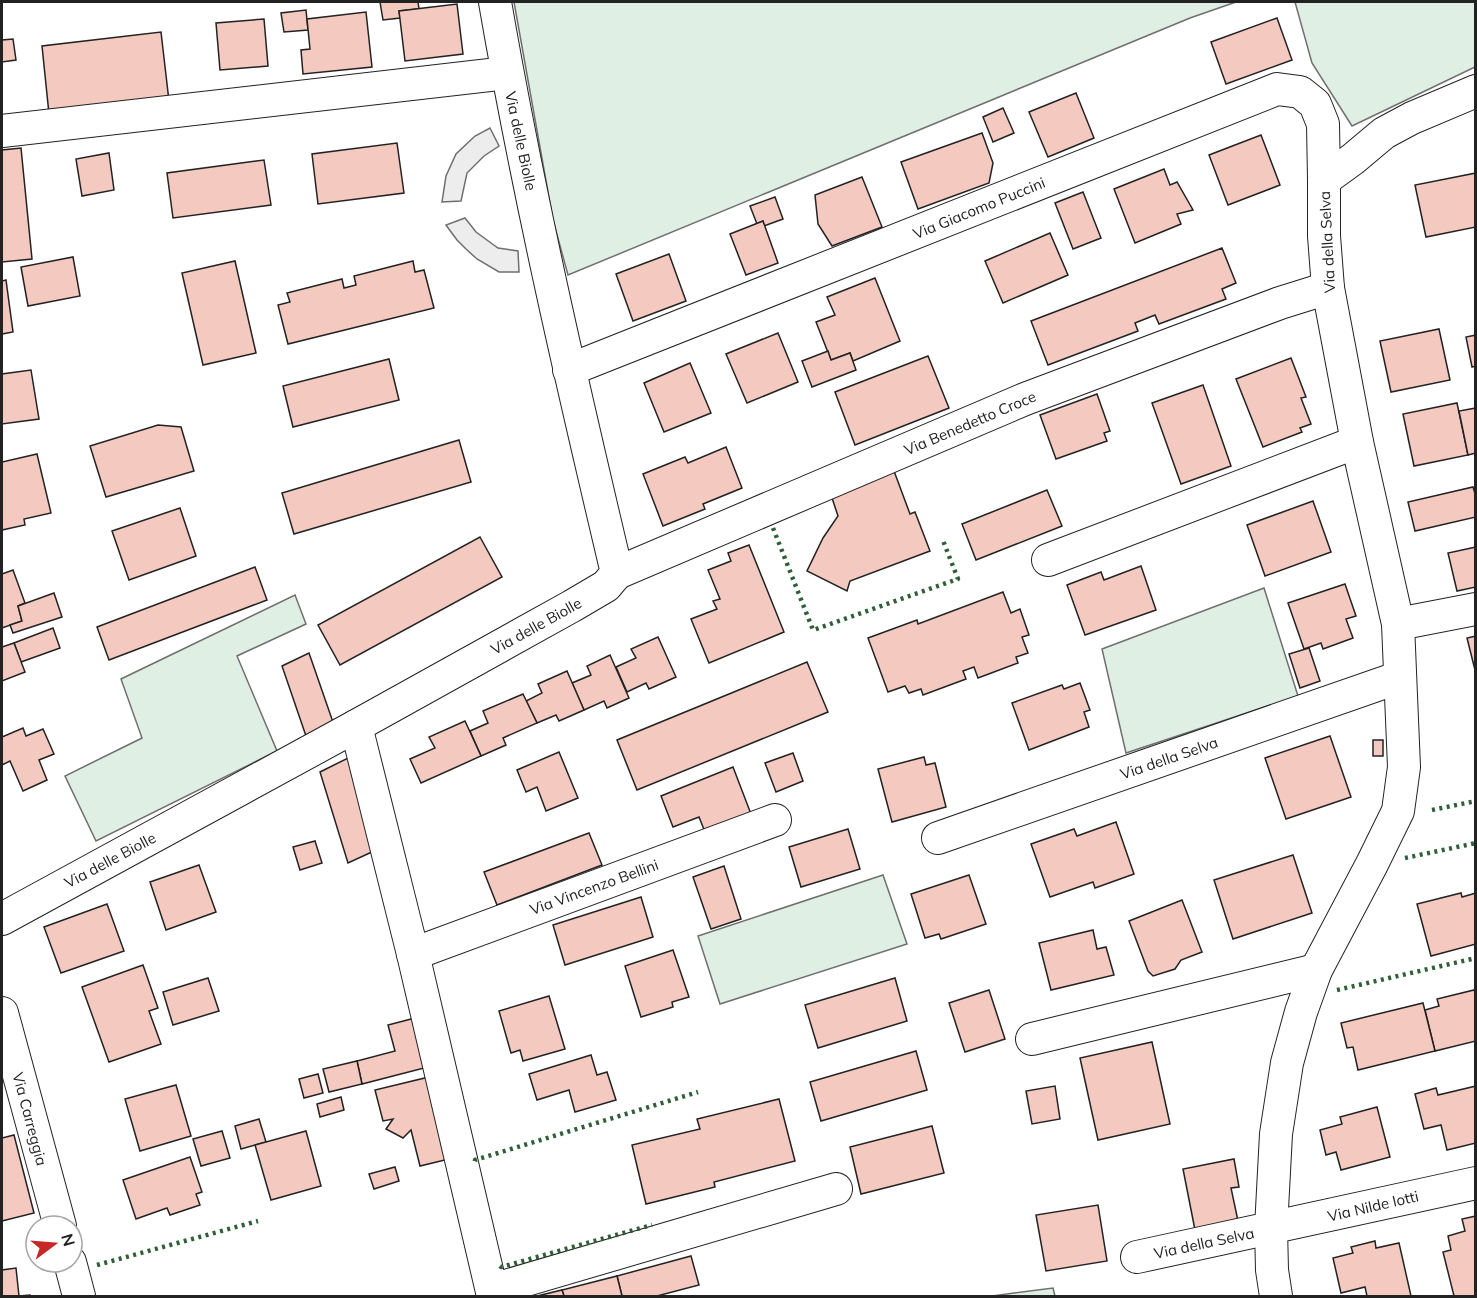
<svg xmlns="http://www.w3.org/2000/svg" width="1477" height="1298" font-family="Mulish,sans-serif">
  <rect width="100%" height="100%" fill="#fff"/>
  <g fill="#e0efe3" stroke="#6f6f6f" stroke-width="1.5">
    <path d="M514,2H1236L1190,18L568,275L553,220Z"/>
    <path d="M1295,2H1475V67L1352,126L1312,63Z"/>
    <path d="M1264,588L1298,696L1126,753L1102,649Z"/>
    <path d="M295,595L306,624L237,656L277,751L96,841L65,776L142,738L121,679Z"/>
    <path d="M883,875L907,944L720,1004L698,936Z"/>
    <path d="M1053,1288L1055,1296H992Z"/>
  </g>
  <g fill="#ededed" stroke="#6f6f6f" stroke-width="1.5">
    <path d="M490,128L499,146L484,156L467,173L461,201L442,202L446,176L456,154L475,136Z"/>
    <path d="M465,218L476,232L491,243L498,248L518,251L519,272H499L477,259L466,249L457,240L446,225Z"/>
  </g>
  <g fill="#f3c9c0" stroke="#222" stroke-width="1.5">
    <path d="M380,2H418L419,9L399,11L400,18L383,20Z"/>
    <path d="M457,4L463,54L405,61L399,11Z"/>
    <path d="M306,10L308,30L284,32L281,13Z"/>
    <path d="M366,12L372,67L303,74L301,50L310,49L307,19Z"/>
    <path d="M1277,18L1292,60L1226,84L1211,42Z"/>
    <path d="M264,19L268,66L220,70L216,23Z"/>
    <path d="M161,32L169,101L49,114L42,46Z"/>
    <path d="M13,39L16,60L2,62V40Z"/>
    <path d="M1076,93L1094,138L1048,157L1029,112Z"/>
    <path d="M1003,108L1014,133L993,142L983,117Z"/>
    <path d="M982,133L993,163L989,183L918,209L901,162Z"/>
    <path d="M1261,135L1280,185L1228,205L1209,155Z"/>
    <path d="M397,143L404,193L318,204L312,154Z"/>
    <path d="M21,148L32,259L2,262V150Z"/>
    <path d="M109,153L114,190L82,196L76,159Z"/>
    <path d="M264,160L271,205L173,218L167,173Z"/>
    <path d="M1164,169L1170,185L1177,182L1193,210L1177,214L1181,224L1135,243L1114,189Z"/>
    <path d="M1476,173V227L1426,237L1415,185Z"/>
    <path d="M862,177L882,227L832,246L818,224L815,195Z"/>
    <path d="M1083,192L1101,238L1073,249L1055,203Z"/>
    <path d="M775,197L783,219L764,226L763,221L757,224L750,206Z"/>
    <path d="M763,221L778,263L746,275L730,234Z"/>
    <path d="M1050,233L1068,275L1003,303L985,261Z"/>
    <path d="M1222,248L1236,283L1222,289L1226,299L1159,324L1155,315L1135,323L1138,331L1048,365L1031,321Z"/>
    <path d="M669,254L686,301L633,321L616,274Z"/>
    <path d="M73,257L80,296L28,306L21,267Z"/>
    <path d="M235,261L256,353L203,365L182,273Z"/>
    <path d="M413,261L415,272L424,270L434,308L288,344L278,305L290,302L287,293L342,279L344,288L356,285L354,276Z"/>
    <path d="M875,278L900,341L853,361L850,353L831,360L816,322L835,315L827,297Z"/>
    <path d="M6,280L13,332L2,334V281Z"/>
    <path d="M1439,329L1450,380L1391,392L1380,341Z"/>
    <path d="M778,333L798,382L747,403L726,354Z"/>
    <path d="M1476,335V366L1472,367L1466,337Z"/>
    <path d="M828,351L831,360L850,353L856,370L812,387L802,361Z"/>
    <path d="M928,356L949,408L855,445L835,392Z"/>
    <path d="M1291,358L1306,397L1301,398L1311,424L1300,428L1302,432L1263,447L1236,379Z"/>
    <path d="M389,359L399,400L293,427L283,386Z"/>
    <path d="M690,363L711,413L664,432L644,383Z"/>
    <path d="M31,370L39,419L2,424V374Z"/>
    <path d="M1203,385L1231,466L1181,484L1152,403Z"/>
    <path d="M1097,394L1110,431L1104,433L1107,441L1056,459L1040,415Z"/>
    <path d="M1457,403L1468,455L1414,466L1403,414Z"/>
    <path d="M1476,408V453L1468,455L1459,411Z"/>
    <path d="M158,425L181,427L194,471L106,497L90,446Z"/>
    <path d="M459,440L471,482L294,534L282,493Z"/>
    <path d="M726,447L742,488L703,504L705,509L663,526L643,474L685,457L688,463Z"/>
    <path d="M37,454L51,513L24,519L25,525L2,530V462Z"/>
    <path d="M894,471L910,514L915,512L930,551L850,581L847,591L807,571L823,538L838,516L831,495Z"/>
    <path d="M1473,487L1476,497V517L1415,531L1408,502Z"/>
    <path d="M1047,490L1062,526L976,560L962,524Z"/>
    <path d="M1313,501L1331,552L1265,576L1247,525Z"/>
    <path d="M180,508L196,556L129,580L112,531Z"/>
    <path d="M480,537L502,577L340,665L318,625Z"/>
    <path d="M749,545L784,632L709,663L691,619L717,609L713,601L720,599L708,570L731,561L728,553Z"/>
    <path d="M1476,547V587L1457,591L1448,553Z"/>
    <path d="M1141,566L1156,610L1085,635L1067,585L1101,572L1104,580Z"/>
    <path d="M255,567L267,600L109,660L97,627Z"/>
    <path d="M13,570L25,603L18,606L22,621L2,628V574Z"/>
    <path d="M1345,584L1356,616L1346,619L1353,638L1323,649L1321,643L1304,649L1288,603Z"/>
    <path d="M1003,592L1011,613L1020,609L1029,635L1022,637L1028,653L1016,657L1018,663L978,678L974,667L963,671L966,679L923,695L921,689L909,693L905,686L888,692L868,638L917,620L918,624Z"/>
    <path d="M54,593L62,617L13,633L10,625L22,621L18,606Z"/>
    <path d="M53,628L60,648L21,662L14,643Z"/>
    <path d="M1476,636V674L1467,638Z"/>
    <path d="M658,637L676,677L649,689L646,683L627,692L616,667L636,658L631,649Z"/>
    <path d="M14,643L25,672L2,681V647Z"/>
    <path d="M1309,648L1320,681L1300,688L1289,654Z"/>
    <path d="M309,653L334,725L306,736L282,666Z"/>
    <path d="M610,655L629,698L607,708L604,701L584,710L572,683L591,675L587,666Z"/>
    <path d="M807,662L828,712L637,790L617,740Z"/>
    <path d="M567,671L584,710L559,721L556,715L537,723L526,701L542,693L538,684Z"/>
    <path d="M1080,683L1090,710L1084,712L1089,727L1029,750L1012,703L1062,685L1064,689Z"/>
    <path d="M523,694L537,723L503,738L506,745L481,756L470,731L488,723L483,711Z"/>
    <path d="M465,721L481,756L421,783L410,759L435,748L429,737Z"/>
    <path d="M23,728L26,736L43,729L54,754L39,760L47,780L23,791L10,761L2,765V737Z"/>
    <path d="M1330,736L1351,797L1286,819L1265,758Z"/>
    <rect x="1373" y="740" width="10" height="16"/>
    <path d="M559,752L578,798L546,811L537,787L526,792L517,770Z"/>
    <path d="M793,753L803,781L776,792L765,763Z"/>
    <path d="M350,757L374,851L348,863L320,772Z"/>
    <path d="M924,757L926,765L935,763L946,807L892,822L878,769Z"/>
    <path d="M733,767L751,814L705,832L699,817L673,827L661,796Z"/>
    <path d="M1116,822L1134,874L1095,888L1093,882L1050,897L1031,844L1074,829L1077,836Z"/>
    <path d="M848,829L860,869L801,887L789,847Z"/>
    <path d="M589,833L602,865L497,905L484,872Z"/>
    <path d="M315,841L322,863L300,870L293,847Z"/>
    <path d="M1293,855L1312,913L1233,939L1214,880Z"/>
    <path d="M199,865L216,912L166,930L150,882Z"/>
    <path d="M724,866L741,919L711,929L693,877Z"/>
    <path d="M969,875L986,924L941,939L939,934L925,938L911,894Z"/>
    <path d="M1461,893L1462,897L1476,893V944L1431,956L1417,904Z"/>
    <path d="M641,897L653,937L565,965L553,925Z"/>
    <path d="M1182,900L1202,952L1181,960L1175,969L1153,976L1148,971L1129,921Z"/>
    <path d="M107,904L124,951L61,973L44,927Z"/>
    <path d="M1093,930L1097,949L1106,947L1114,975L1051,990L1039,943Z"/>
    <path d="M673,950L689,997L672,1002L673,1007L641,1017L625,966Z"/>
    <path d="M143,965L158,1008L149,1011L161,1044L109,1062L82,987Z"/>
    <path d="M208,978L219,1011L173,1025L163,992Z"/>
    <path d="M895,978L907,1021L818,1048L805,1005Z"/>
    <path d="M989,990L1005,1039L965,1052L949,1003Z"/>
    <path d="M1474,990L1476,995V1041L1435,1051L1425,1010L1439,1006L1437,999Z"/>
    <path d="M549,996L565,1049L523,1061L520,1050L511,1053L499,1011Z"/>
    <path d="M1423,1003L1435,1051L1358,1070L1353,1047L1347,1048L1341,1023Z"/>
    <path d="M415,1018L428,1067L362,1084L357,1061L395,1051L388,1025Z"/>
    <path d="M1152,1042L1170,1124L1098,1140L1080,1058Z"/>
    <path d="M916,1051L927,1090L821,1121L810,1082Z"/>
    <path d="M591,1055L597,1075L607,1072L616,1100L575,1112L569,1090L537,1100L529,1074Z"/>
    <path d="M357,1061L362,1084L329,1092L323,1069Z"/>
    <path d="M318,1074L323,1093L304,1098L299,1079Z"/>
    <path d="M429,1077L449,1159L420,1166L411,1130L403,1138L386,1129L393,1119L383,1121L375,1090Z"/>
    <path d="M176,1085L191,1136L140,1151L125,1099Z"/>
    <path d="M1055,1086L1060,1119L1032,1124L1026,1091Z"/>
    <path d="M1476,1086V1143L1447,1150L1441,1125L1424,1129L1415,1094L1436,1088L1438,1095Z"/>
    <path d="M341,1097L344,1110L320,1117L317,1104Z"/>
    <path d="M779,1099L795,1161L714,1182L715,1187L646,1204L632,1145L700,1129L697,1119Z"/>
    <path d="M1377,1107L1390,1157L1341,1170L1336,1152L1326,1155L1320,1130L1342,1124L1340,1117Z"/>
    <path d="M259,1119L266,1142L241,1149L235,1126Z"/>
    <path d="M932,1126L944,1173L861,1194L850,1147Z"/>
    <path d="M222,1131L230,1158L201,1166L193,1139Z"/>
    <path d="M306,1131L321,1186L271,1200L255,1145Z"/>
    <path d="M14,1135L34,1213L2,1221V1138Z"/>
    <path d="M190,1157L202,1192L196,1194L200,1205L170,1215L167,1208L136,1219L123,1180Z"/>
    <path d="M1234,1159L1239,1187L1231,1188L1238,1221L1195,1230L1183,1169Z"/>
    <path d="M395,1167L399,1181L374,1189L369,1174Z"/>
    <path d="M1098,1205L1107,1261L1046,1271L1036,1215Z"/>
    <path d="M1476,1216V1296H1454L1443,1252L1451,1250L1448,1236L1465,1231L1462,1219Z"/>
    <path d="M1375,1241L1376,1248L1399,1243L1411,1296H1367L1365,1287L1341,1293L1333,1258L1353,1253L1351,1247Z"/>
    <path d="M691,1256L699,1285L657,1296H622L617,1276Z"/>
    <path d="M16,1268L19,1296L30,1295V1296H2V1270Z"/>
    <path d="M617,1276L622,1296H564L562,1290Z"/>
    <path d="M562,1290L564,1296H537Z"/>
  </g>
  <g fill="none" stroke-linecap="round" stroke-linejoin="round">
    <defs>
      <g id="minor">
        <path d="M2,131L507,73"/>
        <path d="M569,370L1277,89L1300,92L1315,104L1323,124L1324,180"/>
        <path d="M1048,560L1357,442"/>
        <path d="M617,573L1025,399L1280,303L1328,288"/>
        <path d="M1398,624L1476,609"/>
        <path d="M356,726L413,954L493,1296"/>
        <path d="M938,838L1400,677"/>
        <path d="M2,919L356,726L572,606L606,586L617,573C572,383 528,193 495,2"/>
        <path d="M413,954L775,820"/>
        <path d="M2,1013L60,1226"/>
        <path d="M1032,1039L1316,970"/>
        <path d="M1137,1257L1476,1183"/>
        <path d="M70,1262L79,1296"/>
        <path d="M492,1290L836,1189"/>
        <path d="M1276,1296L1272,1270L1271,1228L1276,1134L1287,1063L1301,1012L1316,970L1372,864L1398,811L1404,767L1398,624L1357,442L1328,288L1324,236V180L1353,159L1384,133L1412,118L1476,91"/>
      </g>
    </defs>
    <use href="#minor" stroke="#222" stroke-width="34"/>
    <use href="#minor" stroke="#fff" stroke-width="32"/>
    <g stroke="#2f5e38" stroke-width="4.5" stroke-dasharray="3 4.5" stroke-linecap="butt">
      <path d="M773,528L813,630L958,579L942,538"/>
      <path d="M1432,810L1476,801"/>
      <path d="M1405,858L1476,843"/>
      <path d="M1337,990L1476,958"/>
      <path d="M475,1161V1160L698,1092"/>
      <path d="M97,1265L258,1221"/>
      <path d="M500,1266L501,1267L652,1225"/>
    </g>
  </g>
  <g text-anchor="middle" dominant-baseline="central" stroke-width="4.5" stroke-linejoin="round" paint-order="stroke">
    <g font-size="15" fill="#222" stroke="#fff">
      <text transform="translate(521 141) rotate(78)">Via delle Biolle</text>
      <text transform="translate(979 208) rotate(-22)">Via Giacomo Puccini</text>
      <text transform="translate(1327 242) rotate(-93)">Via della Selva</text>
      <text transform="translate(970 423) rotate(-23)">Via Benedetto Croce</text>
      <text transform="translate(536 626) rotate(-29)">Via delle Biolle</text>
      <text transform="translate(1169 758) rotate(-19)">Via della Selva</text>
      <text transform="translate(110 860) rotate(-28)">Via delle Biolle</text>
      <text transform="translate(594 887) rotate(-20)">Via Vincenzo Bellini</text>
      <text transform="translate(30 1119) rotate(75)">Via Carreggia</text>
      <text transform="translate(1373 1206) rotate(-13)">Via Nilde Iotti</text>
      <text transform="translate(1204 1243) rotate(-12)">Via della Selva</text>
    </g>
  </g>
  <rect width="1477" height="1298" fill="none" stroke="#222222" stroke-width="6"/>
  <g transform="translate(54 1244) rotate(74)"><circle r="28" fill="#ffffff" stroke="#a7a7a7" stroke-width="1.5"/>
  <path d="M0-4.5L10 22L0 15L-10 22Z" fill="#c62828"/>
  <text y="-9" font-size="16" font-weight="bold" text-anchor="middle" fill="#222222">N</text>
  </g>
</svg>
